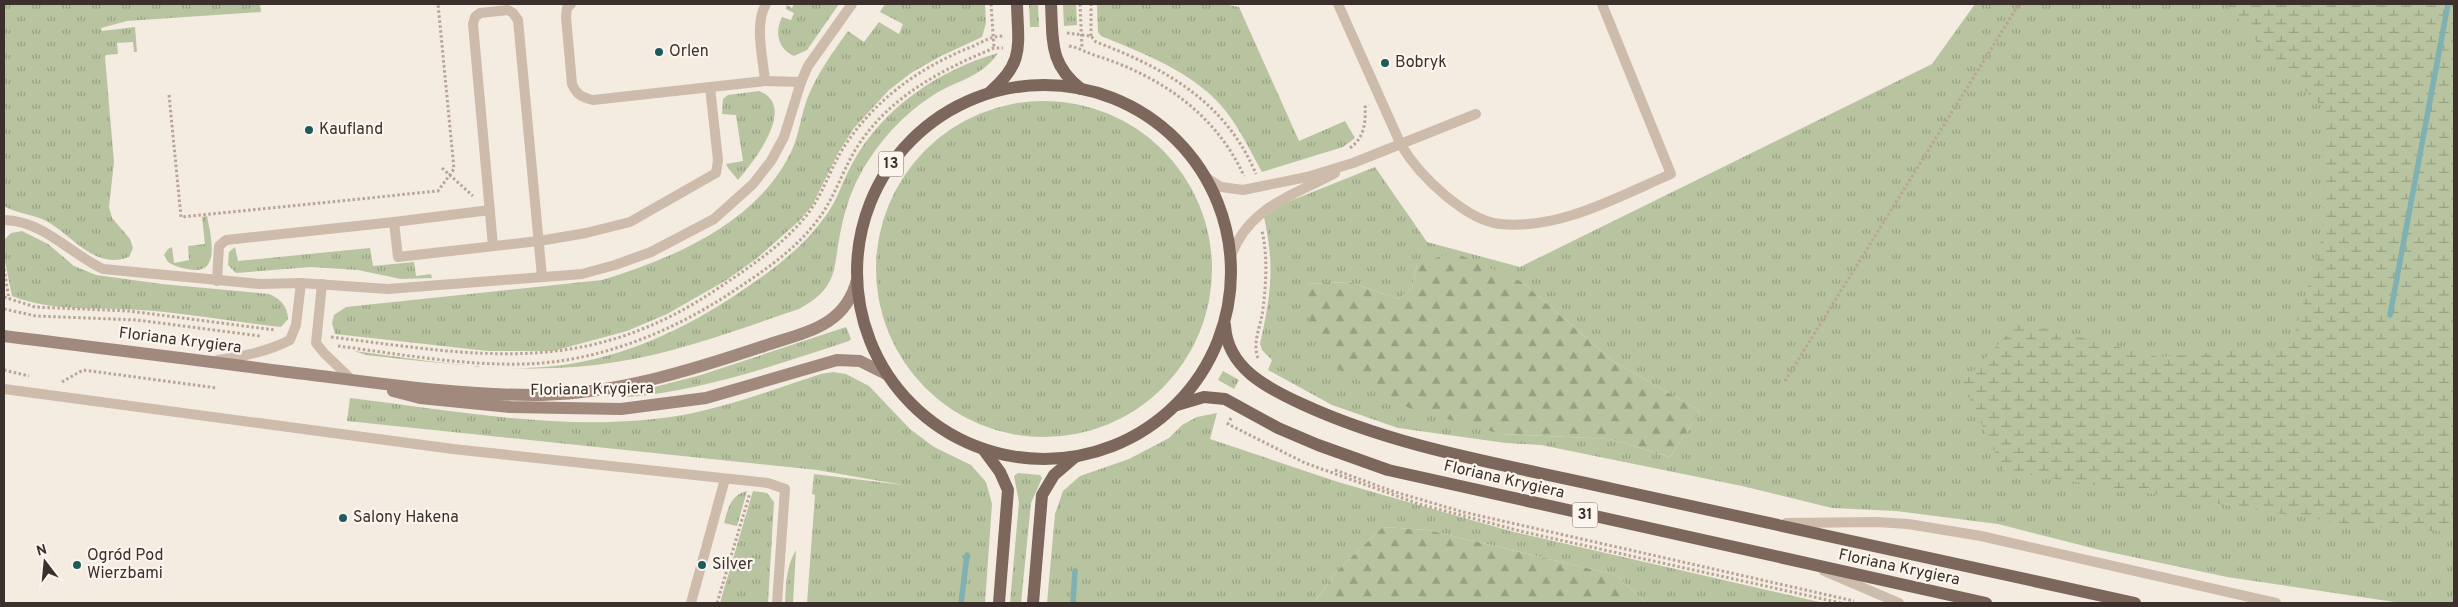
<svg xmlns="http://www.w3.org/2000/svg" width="2458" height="607" font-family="Overpass,sans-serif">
  <defs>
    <pattern id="grass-tufts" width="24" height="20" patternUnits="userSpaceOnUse" patternTransform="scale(1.25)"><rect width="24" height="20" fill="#b8c4a0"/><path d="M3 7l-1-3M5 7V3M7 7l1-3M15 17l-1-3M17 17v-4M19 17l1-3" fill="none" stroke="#97a083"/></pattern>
    <pattern id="forest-firs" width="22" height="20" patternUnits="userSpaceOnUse" patternTransform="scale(1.25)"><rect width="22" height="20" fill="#b8c4a0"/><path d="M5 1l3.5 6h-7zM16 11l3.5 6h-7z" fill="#97a083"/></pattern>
    <pattern id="wetland-marsh" width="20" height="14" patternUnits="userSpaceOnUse" patternTransform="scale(1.25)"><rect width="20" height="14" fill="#b8c4a0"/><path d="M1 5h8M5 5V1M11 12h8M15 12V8" fill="none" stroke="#97a083"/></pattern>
  </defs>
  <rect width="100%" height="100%" fill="#f4ebe1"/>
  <g fill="url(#grass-tufts)" fill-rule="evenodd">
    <path d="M4,4H260L261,12L127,21L101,28L102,31L135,27L137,52H134L133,42L117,43L118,54L106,55L105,57L114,162L109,207L112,218L130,239L133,248L129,257C95,270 74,237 48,222C34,214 17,214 4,206Z"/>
    <path d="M794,4H839L807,50L794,56C777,48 775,32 782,17L791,20L794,13L786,9L787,5L792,8Z"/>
    <path d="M885,4H985L986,23L982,37L939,57L911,73L889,90L854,128L838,153L812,206L799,221L756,259L725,281L667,314L627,331L553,351H488L335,334L332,323L334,315L346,307L602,280C674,258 758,223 792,150C799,134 801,116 807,99C817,74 832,53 848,31L864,42L879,22L899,34L903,24L880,12Z"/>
    <path d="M1029,4H1038L1039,27H1030Z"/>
    <path d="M1063,4H1076L1077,25L1064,26Z"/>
    <path d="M1097,4H1223L1239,7L1299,141L1345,121L1355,138L1343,147L1262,172C1248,147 1235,118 1214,98C1183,68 1140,52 1101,36L1098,32Z"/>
    <path d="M1975,4H2454V603H2401L2227,577L2100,550L1998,524L1896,511L1832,508L1742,486L1541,445L1506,443L1398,428L1332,405L1268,370L1272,360L1262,350L1260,344C1271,294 1275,267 1264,217L1285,203L1375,167L1427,242L1520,267L1932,64ZM1417,265L1522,282L1613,361L1700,411L1670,457L1610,439L1501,434L1306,284L1349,282L1399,299L1412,288Z"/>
    <path d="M998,53C984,74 964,79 942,90C909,108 879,140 861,173C850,192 844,214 840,234C833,273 837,288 799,309C739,329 679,352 616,362C533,376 449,364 366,355L354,351C411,358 469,369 527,368C602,366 672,337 734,296C767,274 801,250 824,218C837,202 842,182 852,164C882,108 939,70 998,53Z"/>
    <path d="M759,91C798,106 754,161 738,180L728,168L726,164L743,161L736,115L722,114L723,99L728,95Z"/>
    <circle cx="1044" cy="269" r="168"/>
    <path d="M207,216C210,232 221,272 194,270C184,269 176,267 168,262L164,255L168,249L172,247L174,263L189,260L188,246L205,244L202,217Z"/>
    <path d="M22,231L48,244L74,266L96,275L162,284L269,294C280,298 288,307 288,319L281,327C234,322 187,313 140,310C98,307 52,312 12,296L5,262V239L11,233Z"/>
    <path d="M235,247L238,261L370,248L373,266L414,262L416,276L431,274L432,278L401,279L358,270L311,267L236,273L228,265L229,252Z"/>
    <path d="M846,327L851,339L849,341C776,365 705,390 628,397L624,395L701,375Z"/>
    <path d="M1223,371L1239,380L1234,389L1218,380Z"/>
    <path d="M833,372L846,374L869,386L910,429L934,447L971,465L986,482L992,504L985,603H807L815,495L812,494L814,474L903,485L817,470L347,421L350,398C459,411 573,434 683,415C730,406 775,389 821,374Z"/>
    <path d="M1217,413L1210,439L1338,482L1510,531L1824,603H1646L1616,575L1428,530L1383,527L1337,571L1314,603H1047L1055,514L1063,491L1080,476L1129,459L1169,438L1182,425L1197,417Z"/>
    <path d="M1018,473L1040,475L1042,478L1031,503L1021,603H1010L1019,502L1014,476Z"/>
    <path d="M747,491L737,526L724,523C728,508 731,495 747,491Z"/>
    <path d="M753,491L767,493L774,502L768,603H720Z"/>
    <path d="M796,550L793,603H785C786,585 786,566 796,550Z"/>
  </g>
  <g fill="url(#forest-firs)">
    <path d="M1453,252L1522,282L1613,361L1700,411L1670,457L1610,439L1501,434L1411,409L1340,370L1310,323L1306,284L1349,282L1399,299L1412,288L1417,265Z"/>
    <path d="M1383,527L1428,530L1616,575L1646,603H1314L1337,571Z"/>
  </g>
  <path fill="url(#wetland-marsh)" d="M2226,4H2454V523L2446,532L2362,526L2004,471L1962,383L2019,322L2158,357L2291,346L2323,234L2324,108L2268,56Z"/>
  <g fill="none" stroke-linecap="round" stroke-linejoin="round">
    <g stroke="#7fb0b2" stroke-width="5.5">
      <path d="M2390,315L2448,4"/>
      <path d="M961,603L967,555"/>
      <path d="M1073,603L1075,571"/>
    </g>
    <g stroke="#b9a596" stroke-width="3" stroke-dasharray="2.5 2.5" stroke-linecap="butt">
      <path d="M991,4L994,48"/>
      <path d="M1080,4L1082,48"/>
      <path d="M1067,33L1091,36L1096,42C1165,68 1226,102 1256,174"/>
      <path d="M1091,36V4"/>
      <path d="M1069,46C1080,48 1087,53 1097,56C1160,76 1216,114 1244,176"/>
      <path d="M169,95L181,217L438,191L454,169L438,4"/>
      <path d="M1350,148C1364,138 1366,123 1365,107L1369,105"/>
      <path d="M442,168L473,196"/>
      <path d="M4,269L9,299"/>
      <path d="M4,297L35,307L129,311L275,330"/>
      <path d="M4,309L36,316L137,320L260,336"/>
      <path d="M331,337C483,356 588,378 723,285C750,267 779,247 801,222C823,197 826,177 842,150C873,101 918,68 971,47C983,42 990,36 1004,36"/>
      <path d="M338,346C407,355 491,371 560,361C621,352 681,326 732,292C762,272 794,251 816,222C834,200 842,171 857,147C889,97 941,70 994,48H1003"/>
      <path d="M1258,358C1252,342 1261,326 1263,309C1266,283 1268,257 1262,231"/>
      <path d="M4,370L29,376"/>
      <path d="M1785,381L2019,4"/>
      <path d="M62,382L83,370L217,388"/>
      <path d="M1231,418L1228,424L1305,463L1419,504L1524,532L1841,603"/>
      <path d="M1335,470L1392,491L1463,512L1854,601"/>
      <path d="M717,603L750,493"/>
    </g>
    <g stroke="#cdbbac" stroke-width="10">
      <path d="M571,4L567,8L566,17L572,84C577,95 581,97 593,100L765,81"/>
      <path d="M766,4C754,24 763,58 765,81L801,82"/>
      <path d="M1338,4L1401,145C1413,165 1428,181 1446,196C1461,208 1480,222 1500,224C1560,230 1617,197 1671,174L1602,4"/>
      <path d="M1205,177L1221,187L1243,190L1307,177L1353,163L1476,114"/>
      <path d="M4,220C44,221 69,253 103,269L260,284L301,283L388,289L582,274L615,265L651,252L714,219L753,184L771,161L784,137L801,82L808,66L852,4"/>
      <path d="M394,222L490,210"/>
      <path d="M493,246L473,24L475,17L480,13L508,10L513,13L518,20L542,277"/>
      <path d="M1230,259C1247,207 1291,197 1335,173"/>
      <path d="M217,281L219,246L226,240L394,222L398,257L539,241L586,233L630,222L716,173L718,160L710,87"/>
      <path d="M322,284L316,343L324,353L352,380"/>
      <path d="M218,360C243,356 267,352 290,340L296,325L301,283"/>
      <path d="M4,389L453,449L768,483L785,489L777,603"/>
      <path d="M1786,523L1877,522L1908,524L1981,536L2276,603"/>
      <path d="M1824,571L1899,603"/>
      <path d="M691,603L725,479"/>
    </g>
    <g stroke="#a18a7d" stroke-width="12">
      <path d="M4,336C98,348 193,359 288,372C372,382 458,396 542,395C619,393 692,370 764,346C805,332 845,327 857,280"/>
      <path d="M393,391L420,398L510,407L621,409L706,398L837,360L860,361L886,374"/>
    </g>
    <g stroke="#7d675c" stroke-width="12">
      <path d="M1051,4C1053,41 1049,64 1081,89"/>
      <circle cx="1044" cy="272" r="187"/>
      <path d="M990,92C1025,62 1018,46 1017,4"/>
      <path d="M1225,325C1227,368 1267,388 1302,404C1399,449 1509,465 1613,489C1787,527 1961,565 2135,603"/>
      <path d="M1177,405L1204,397L1225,399L1278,428L1318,445L1388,470L1986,603"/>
      <path d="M983,449L1000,472L1008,490L999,603"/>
      <path d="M1033,603L1042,495L1054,475L1075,457"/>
    </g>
  </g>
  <g fill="#1f5a5e" stroke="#fbf5ee" stroke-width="2">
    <circle cx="659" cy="52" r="5"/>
    <circle cx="1385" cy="63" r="5"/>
    <circle cx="309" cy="130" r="5"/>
    <circle cx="343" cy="518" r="5"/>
    <circle cx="77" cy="565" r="5"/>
    <circle cx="702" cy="565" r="5"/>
  </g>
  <g text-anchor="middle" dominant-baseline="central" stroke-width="4.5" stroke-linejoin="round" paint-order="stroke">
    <g fill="#fbf5ee" stroke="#756b66" stroke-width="1">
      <rect x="878.5" y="151.5" width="25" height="25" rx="4"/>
      <rect x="1572.5" y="502.5" width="25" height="25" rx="4"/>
    </g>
    <g font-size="15" font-weight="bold" fill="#3b302b">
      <text x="891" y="164">13</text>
      <text x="1585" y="515">31</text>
    </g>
    <g font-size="16" fill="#3b302b" stroke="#fbf5ee" text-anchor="start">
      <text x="669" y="52">Orlen</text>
      <text x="1395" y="63">Bobryk</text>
      <text x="319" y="130">Kaufland</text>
      <text x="353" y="518">Salony Hakena</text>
      <text x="87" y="556">Ogród Pod<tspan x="87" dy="18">Wierzbami</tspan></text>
      <text x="712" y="565">Silver</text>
    </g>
    <g font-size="16" fill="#3b302b" stroke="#fbf5ee">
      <text transform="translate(180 341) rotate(7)">Floriana Krygiera</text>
      <text transform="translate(592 390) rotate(-1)">Floriana Krygiera</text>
      <text transform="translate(1504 480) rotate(13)">Floriana Krygiera</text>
      <text transform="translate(1899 568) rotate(12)">Floriana Krygiera</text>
    </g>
  </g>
  <rect width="2458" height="607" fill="none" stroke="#3b302b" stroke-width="10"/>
  <g transform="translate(45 562) rotate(344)" stroke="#fbf5ee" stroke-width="4" paint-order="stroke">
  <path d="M0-4L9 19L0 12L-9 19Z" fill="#3b302b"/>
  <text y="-8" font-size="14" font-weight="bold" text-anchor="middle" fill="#3b302b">N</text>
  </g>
</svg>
